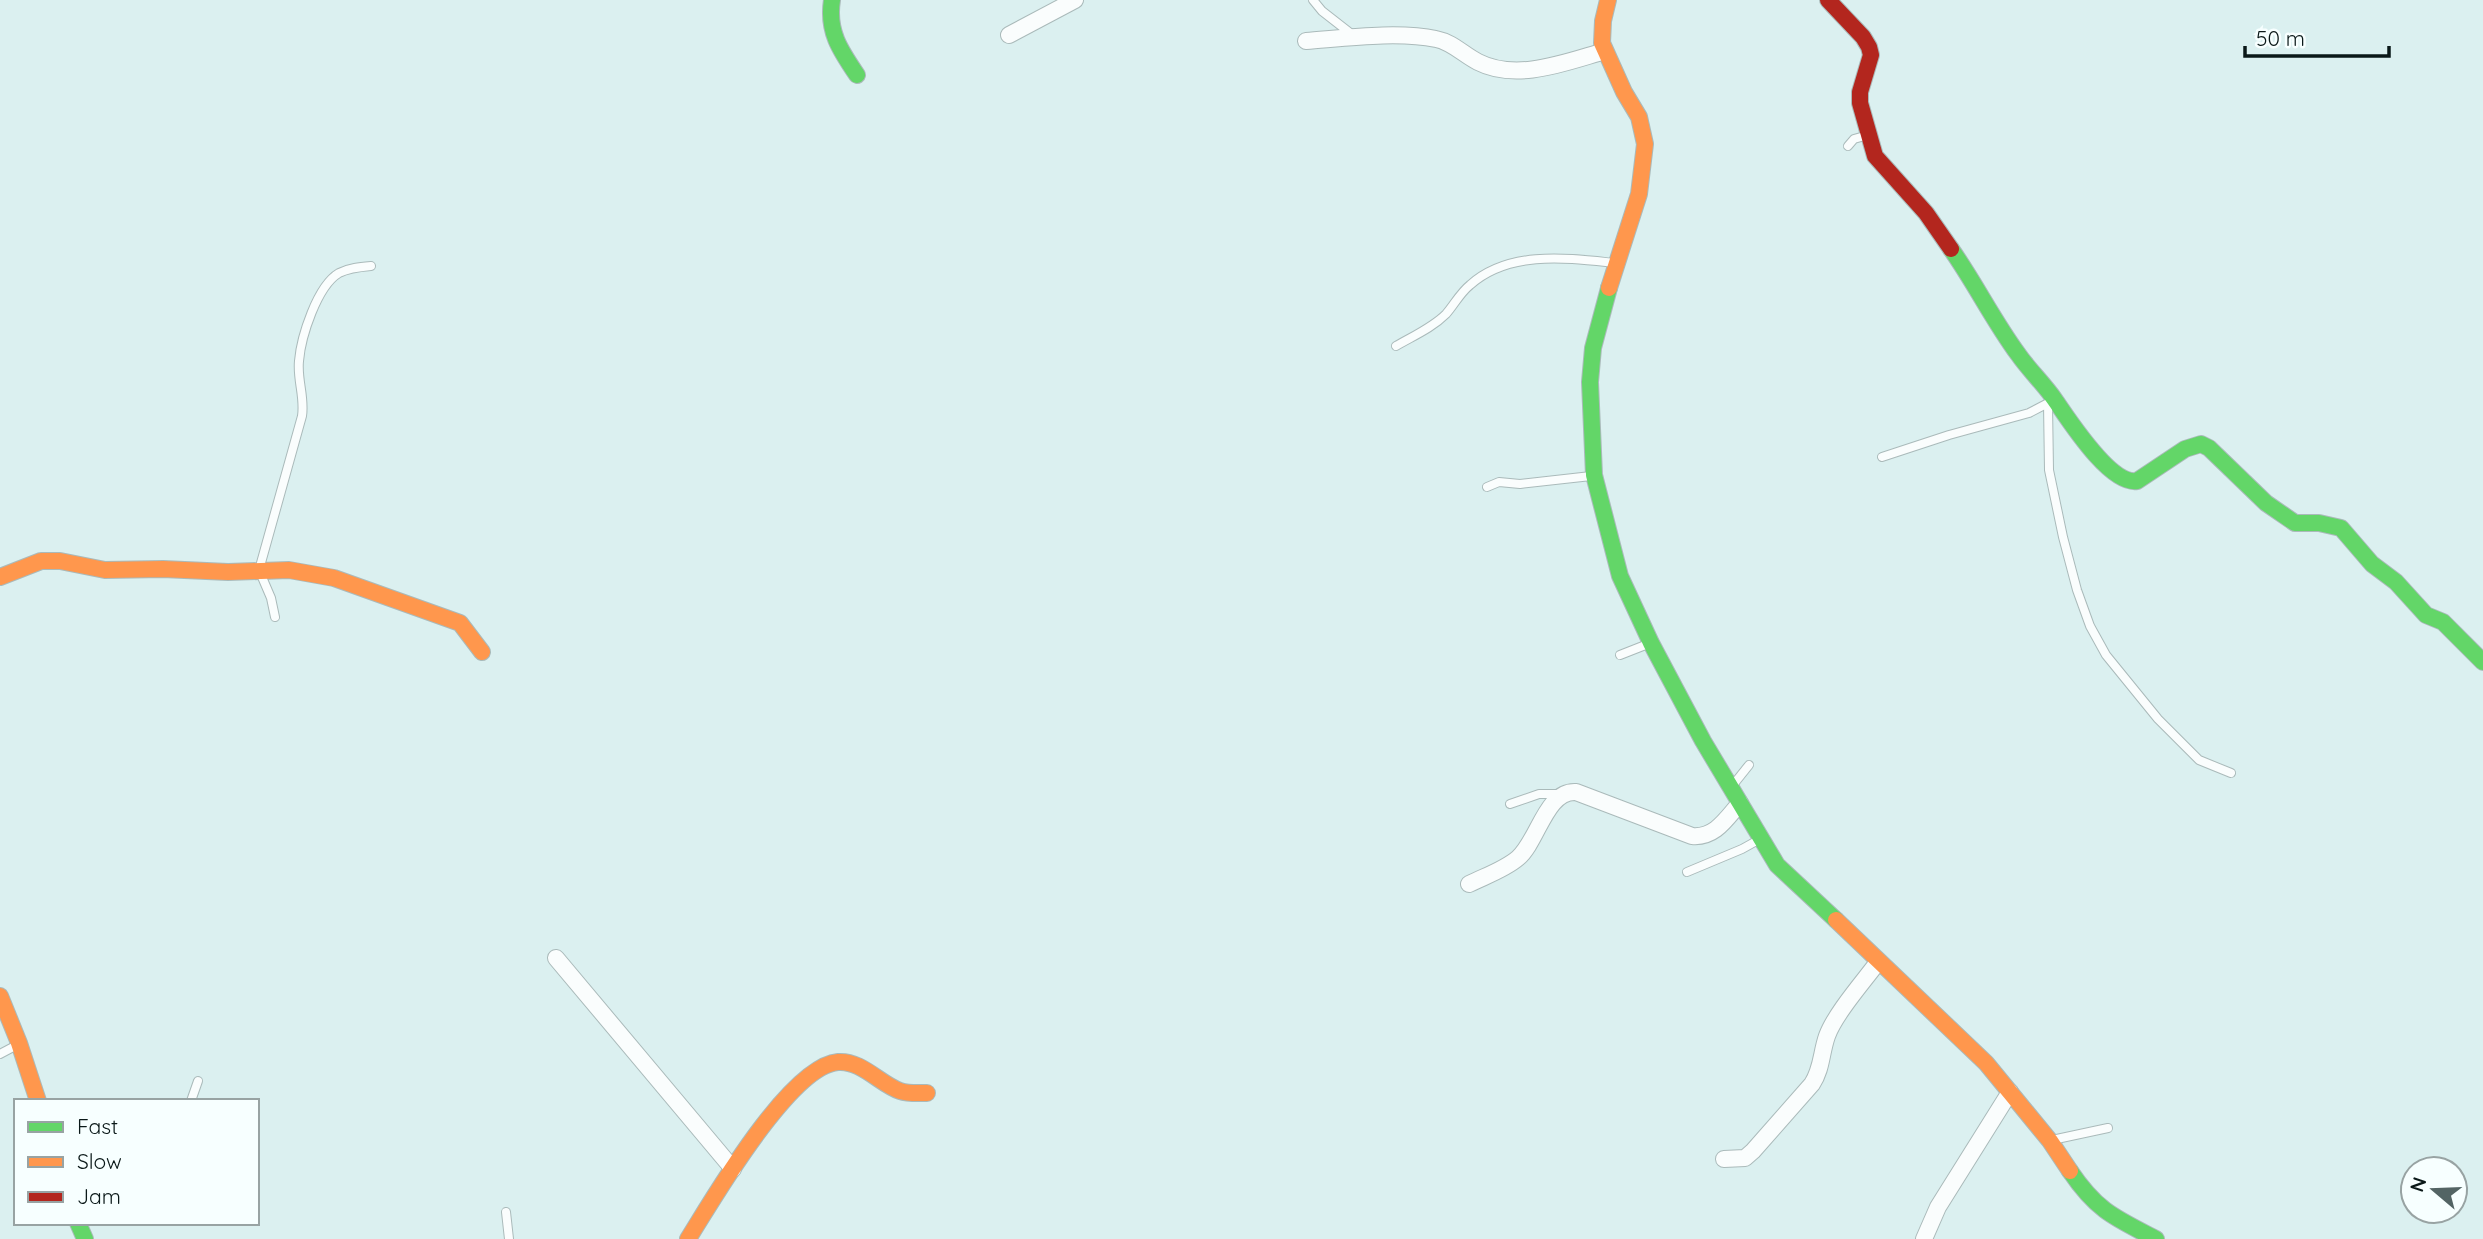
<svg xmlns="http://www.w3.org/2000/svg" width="2483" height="1239" font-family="Quicksand,sans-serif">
  <rect width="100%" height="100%" fill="#dbf0f0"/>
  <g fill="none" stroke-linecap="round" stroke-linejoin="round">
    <defs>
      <g id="lane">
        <path d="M1313,0L1322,11L1354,36"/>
        <path d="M1848,146L1854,139L1868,135"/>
        <path d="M1396,346C1413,336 1432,328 1446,314C1454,305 1460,293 1470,285C1509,250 1567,258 1614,263"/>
        <path d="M2048,404L2049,470L2063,537L2077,590L2090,626L2106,655L2158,719L2199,760L2231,773"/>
        <path d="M1882,457L1949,435L2029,413L2052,401"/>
        <path d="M1487,487L1499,482L1520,484L1591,476"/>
        <path d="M275,617L271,598L259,570L302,416C305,397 297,380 299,361C301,337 317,286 339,273C349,268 360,267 371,266"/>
        <path d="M1620,655L1648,644"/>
        <path d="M1733,785L1749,765"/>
        <path d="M1510,804L1539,794H1561"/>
        <path d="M1687,872L1742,849L1760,839"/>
        <path d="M0,1054L17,1045"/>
        <path d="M191,1101L198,1081"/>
        <path d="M2052,1140L2108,1128"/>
        <path d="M506,1212L509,1239"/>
      </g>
      <g id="street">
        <path d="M1009,35L1075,0"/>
        <path d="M1306,41C1345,38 1398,31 1436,39C1452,42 1464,55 1478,62C1517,82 1566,62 1605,51"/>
        <path d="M1469,884C1485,876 1504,870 1518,858C1538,841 1546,790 1576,792L1692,836C1715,838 1726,819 1740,803"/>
        <path d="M556,958L733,1169"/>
        <path d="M1724,1159L1745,1158L1753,1151L1812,1084C1822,1069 1821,1053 1827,1036C1835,1014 1863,982 1878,962"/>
        <path d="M1924,1239L1938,1207L2010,1092"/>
      </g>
      <g id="fast">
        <path d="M832,0C827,31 840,50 857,75"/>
        <path d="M1951,249C1975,283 1993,320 2018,354C2029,370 2044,384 2055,400C2069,420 2110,485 2137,481L2185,449L2201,444L2209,448L2266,503L2295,523H2319L2341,528L2372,564L2396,582L2426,615L2443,622L2483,662"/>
        <path d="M1609,288L1593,348L1590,382L1594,475L1620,576L1651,643L1703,741L1777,865L1836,920"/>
        <path d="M2070,1171C2097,1211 2115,1218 2156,1239"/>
        <path d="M78,1223L85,1239"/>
      </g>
      <g id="slow">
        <path d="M1608,0L1603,21L1602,43L1624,92L1639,117L1645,144L1639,194L1609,288"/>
        <path d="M0,577L41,561H60L105,570L163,569L228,572L289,570L334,578L460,623L482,652"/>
        <path d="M1836,920L1986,1063L2050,1141L2070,1171"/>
        <path d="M0,996L19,1043L38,1101"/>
        <path d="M688,1239C713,1199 790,1066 838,1062C861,1060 880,1084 900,1091C909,1094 918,1093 927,1093"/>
      </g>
      <path id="jam" d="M1828,0L1863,37L1869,47L1871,55L1860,92V103L1875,156L1926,213L1951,249"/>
    </defs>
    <use href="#lane" stroke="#aababa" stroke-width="10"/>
    <use href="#street" stroke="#aababa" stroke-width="18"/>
    <use href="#fast" stroke="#aababa" stroke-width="18"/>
    <use href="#slow" stroke="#aababa" stroke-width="18"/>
    <use href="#jam" stroke="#aababa" stroke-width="18"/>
    <use href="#lane" stroke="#fafdfd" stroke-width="8"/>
    <use href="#street" stroke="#fafdfd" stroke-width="16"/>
    <use href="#fast" stroke="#63d668" stroke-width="16"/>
    <use href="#slow" stroke="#ff974d" stroke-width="16"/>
    <use href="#jam" stroke="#b3261e" stroke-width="16"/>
  </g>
  <rect x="14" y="1099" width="245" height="126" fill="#f7ffff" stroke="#98a3a3" stroke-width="2"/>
  <rect x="28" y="1122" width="35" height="10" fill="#63d668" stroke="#98a3a3" stroke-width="2"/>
  <text x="77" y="1134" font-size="21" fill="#0a1818">Fast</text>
  <rect x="28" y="1157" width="35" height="10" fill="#ff974d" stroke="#98a3a3" stroke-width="2"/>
  <text x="77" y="1169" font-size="21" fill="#0a1818">Slow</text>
  <rect x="28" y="1192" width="35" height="10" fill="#b3261e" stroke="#98a3a3" stroke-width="2"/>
  <text x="77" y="1204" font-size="21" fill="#0a1818">Jam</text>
  <g transform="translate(2434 1190) rotate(289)"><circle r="33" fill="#f7ffff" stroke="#98a3a3" stroke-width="2"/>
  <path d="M0-5L12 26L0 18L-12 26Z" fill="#536464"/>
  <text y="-10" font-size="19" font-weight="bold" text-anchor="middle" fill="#0a1818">N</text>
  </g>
  <path d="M2245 46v10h144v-10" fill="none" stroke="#0a1818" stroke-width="3.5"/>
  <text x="2256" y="46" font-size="21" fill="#0a1818" stroke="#f7ffff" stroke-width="5" paint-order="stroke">50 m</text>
</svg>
